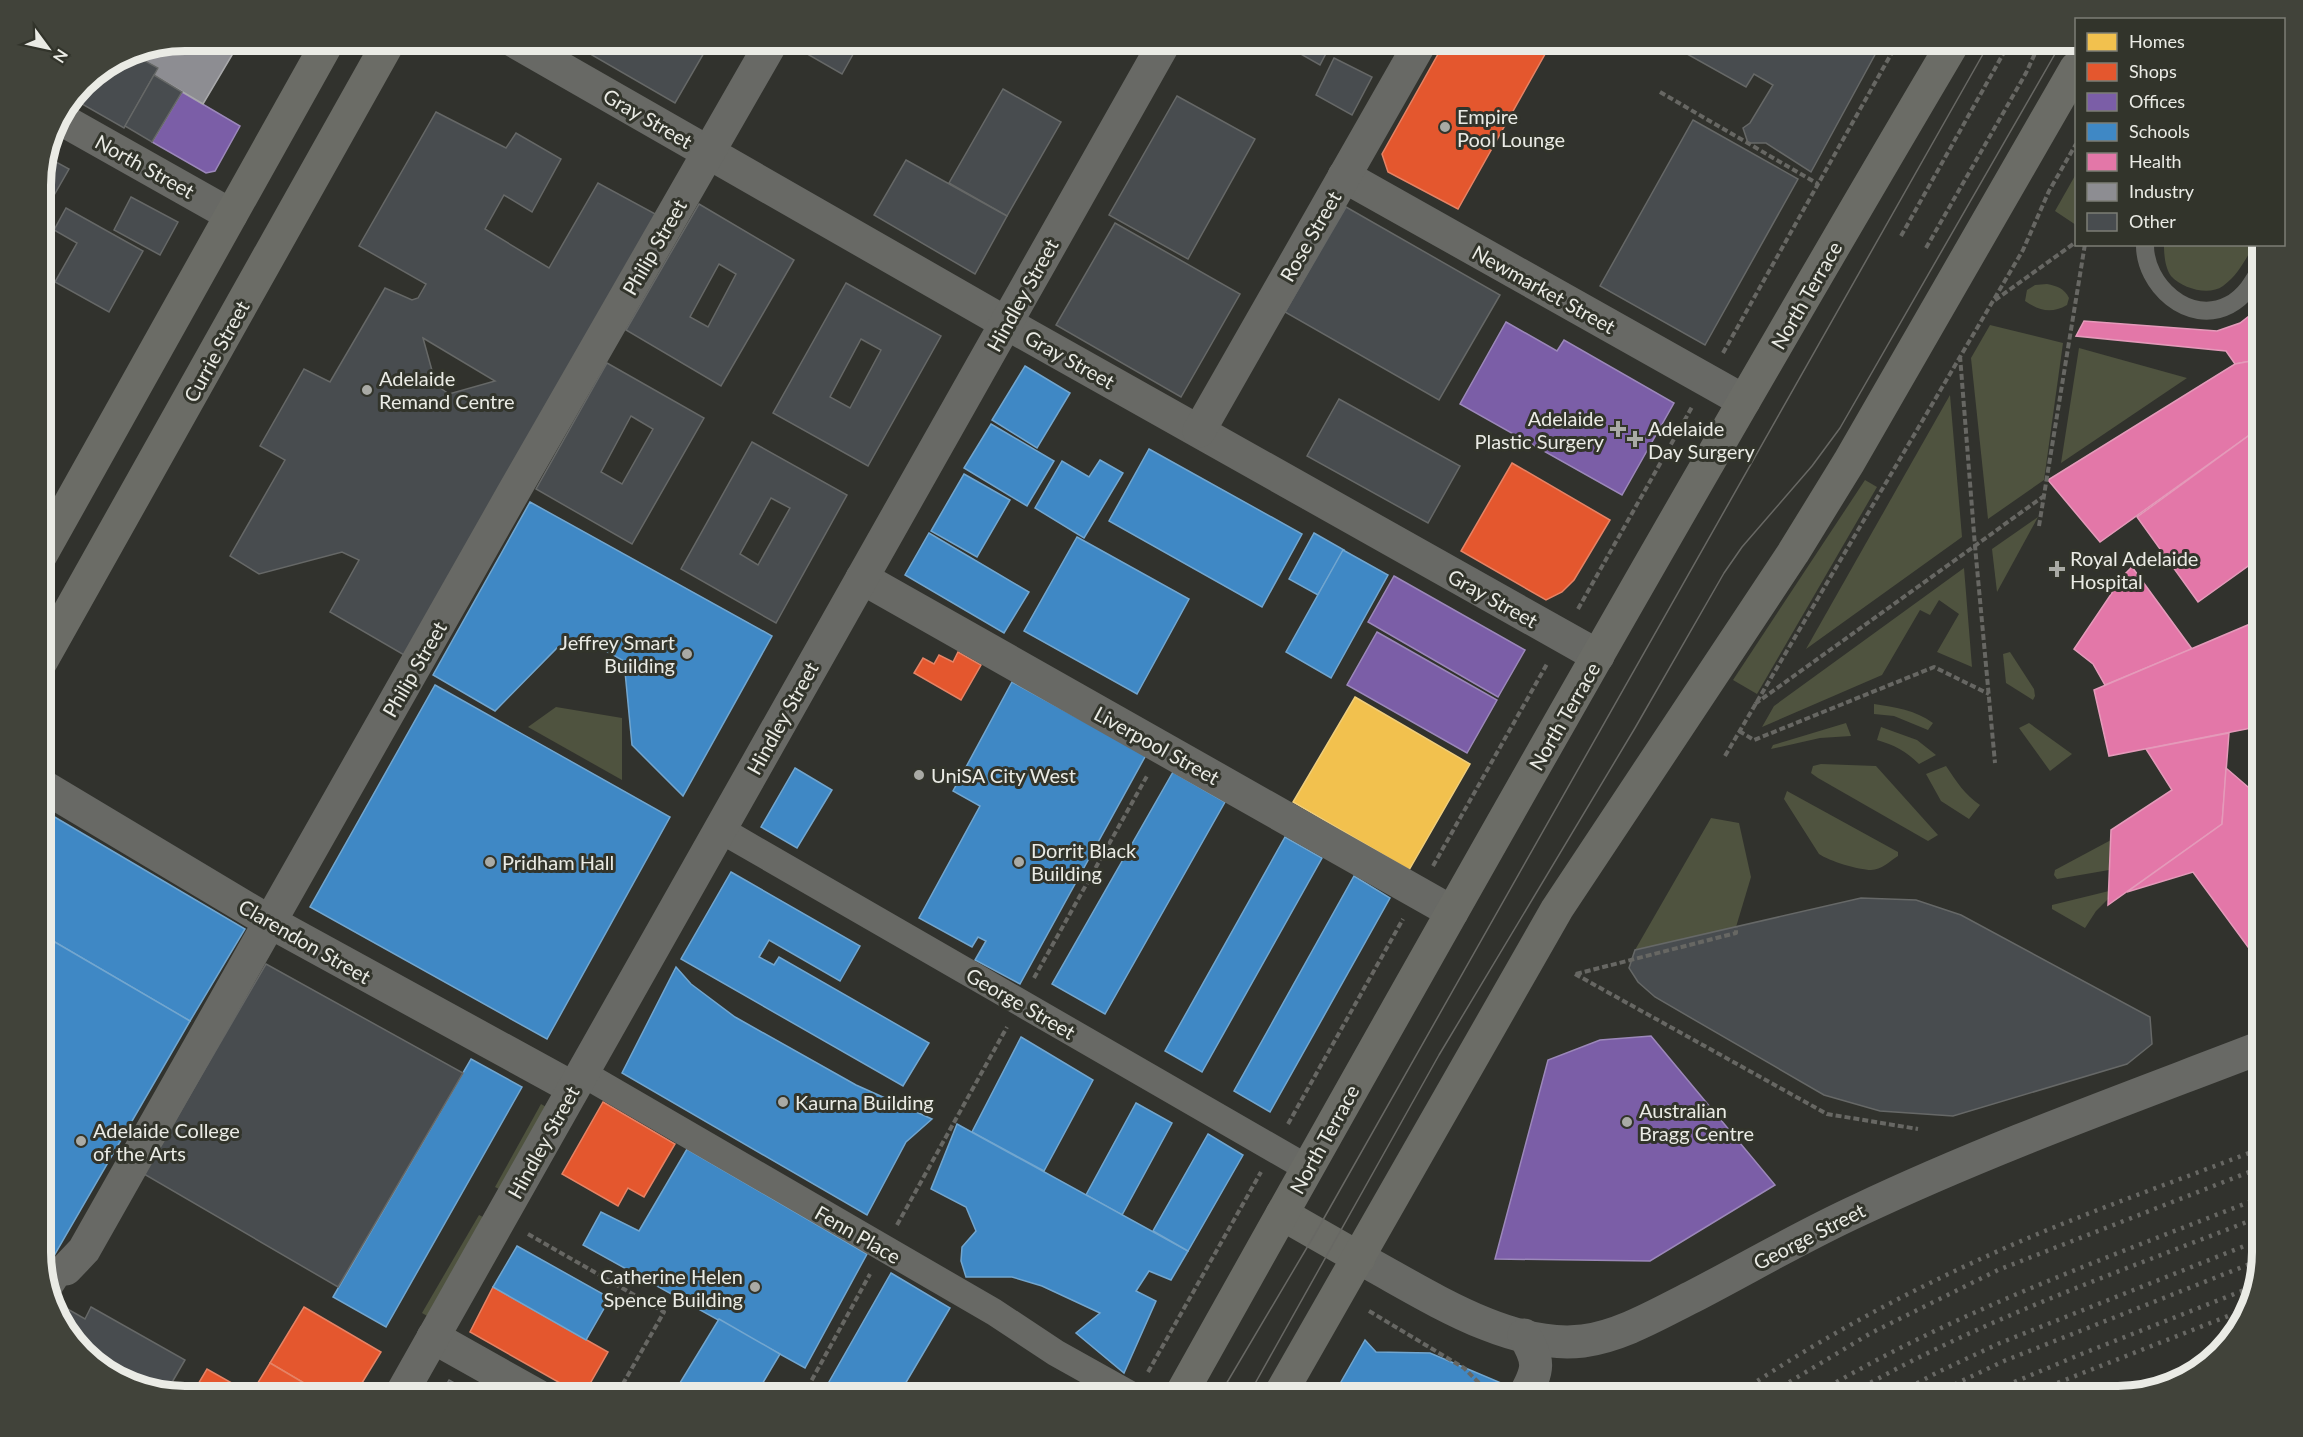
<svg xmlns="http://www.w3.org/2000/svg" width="2303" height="1437" font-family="Lato,sans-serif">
  <rect width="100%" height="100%" fill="#31322d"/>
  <g fill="#4f533f">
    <path d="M2076,174V225L2055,211Z"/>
    <path d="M2164,245V244L2254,245C2245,260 2238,275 2223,286C2209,296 2183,289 2171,276C2165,268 2164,254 2164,245Z"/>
    <path d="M2047,284C2057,286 2064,288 2069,298L2067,305C2051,314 2040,311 2025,301L2027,290L2035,285Z"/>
    <path d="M1990,325L2063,343L2044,480L1988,519L1971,358Z"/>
    <path d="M2079,348L2187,378L2061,463Z"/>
    <path d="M1950,395L1962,537L1806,649Z"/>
    <path d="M1865,480L1877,487L1757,694L1733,680Z"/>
    <path d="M2038,517L1997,592L1992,549Z"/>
    <path d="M1964,568L1972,667L1937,652L1959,614L1939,600L1930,615L1920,610L1882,675L1762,727L1774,706Z"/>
    <path d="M2010,652L2034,689L2035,696L2033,700L2006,683L2003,654Z"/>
    <path d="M1874,704C1895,707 1915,710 1933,723L1928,730L1894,716L1874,714Z"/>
    <path d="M556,707L622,718V780L528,727Z"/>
    <path d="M1846,723L1851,736L1820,738L1771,749L1773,745Z"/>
    <path d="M2029,723L2072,754L2050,771L2019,728Z"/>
    <path d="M1881,727L1917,740L1936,755L1919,764C1906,751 1894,745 1877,740Z"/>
    <path d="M1821,764L1876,766L1938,835L1928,841L1818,778L1811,773L1813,766Z"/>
    <path d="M1946,766C1956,781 1965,795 1980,805L1969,819L1941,801L1926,774Z"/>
    <path d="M1787,791L1898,852V856C1890,861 1881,870 1871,870C1859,870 1829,861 1819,854L1784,799Z"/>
    <path d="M1711,818L1739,823L1751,877L1736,927L1635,950Z"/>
    <path d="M2111,840L2109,870L2057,879L2054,875L2055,870Z"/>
    <path d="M2109,891L2108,899L2096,911L2085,928L2052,909V905Z"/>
    <path d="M541,1104L548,1108L501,1190L495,1187Z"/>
    <path d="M479,1215L485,1218L429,1317L422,1313Z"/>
  </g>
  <path fill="#f2c14e" stroke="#f0ce7b" stroke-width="1.5" d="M1355,697L1470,764L1409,870L1293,802Z"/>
  <g fill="#e4572e" stroke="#e68365" stroke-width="1.5">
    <path d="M1446,40H1553L1458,209L1388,172L1382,154Z"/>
    <path d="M1512,463L1610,520L1574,580L1562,592L1546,600L1461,551Z"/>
    <path d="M958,652L981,665L961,700L914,673L923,658L934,664L939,655L953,662Z"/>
    <path d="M603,1102L675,1144L644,1197L628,1188L618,1206L562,1174Z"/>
    <path d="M493,1287L608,1352L583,1396L470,1332Z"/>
    <path d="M304,1307L381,1352L354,1396H326L270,1363Z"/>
    <path d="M270,1363L326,1396H191L207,1369L251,1394Z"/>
    <path d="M1001,1386L1018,1396H995Z"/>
  </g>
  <g fill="#7b5ea7" stroke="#9c88ba" stroke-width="1.5">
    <path d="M182,92L240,126L215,171L206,173L152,142Z"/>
    <path d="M1506,322L1557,351L1564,340L1674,403L1622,495L1460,404Z"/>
    <path d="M1394,576L1525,650L1498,697L1368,622Z"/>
    <path d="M1377,632L1497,700L1467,753L1347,685Z"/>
    <path d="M1651,1036L1775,1185L1650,1261L1495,1259L1548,1060L1600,1040Z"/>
  </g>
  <g fill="#3f88c5" stroke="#72a6cf" stroke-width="1.5">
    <path d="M1025,366L1070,393L1037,448L992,420Z"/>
    <path d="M991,424L1054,461L1027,506L964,468Z"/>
    <path d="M1149,449L1302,534L1262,607L1109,521Z"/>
    <path d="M1100,460L1123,473L1084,538L1035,508L1062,461L1089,477Z"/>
    <path d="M964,474L1010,500L977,557L931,531Z"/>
    <path d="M530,502L772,636L683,796L632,745L624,661L582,638L557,648L495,711L433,675Z"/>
    <path d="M929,533L1029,592L1004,633L905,575Z"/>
    <path d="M1314,533L1344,550L1318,595L1289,579Z"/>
    <path d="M1077,537L1189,599L1137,694L1024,631Z"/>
    <path d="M1343,550L1388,575L1331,678L1286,652Z"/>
    <path d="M1012,682L1146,755L1020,984L975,960L986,941L978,937L972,947L919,918L980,806L953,791Z"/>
    <path d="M435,685L670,817L547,1039L310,907Z"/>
    <path d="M795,768L832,790L797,848L761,827Z"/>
    <path d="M1173,772L1225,802L1105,1014L1052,984Z"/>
    <path d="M41,809L245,929L190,1021L41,934Z"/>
    <path d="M1285,837L1322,858L1202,1072L1165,1051Z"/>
    <path d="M731,872L860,946L840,981L769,940L759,957L774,965L779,957L929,1043L903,1086L681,959Z"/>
    <path d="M1354,876L1390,898L1270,1112L1234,1091Z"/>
    <path d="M41,934L190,1021L44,1273L41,1262Z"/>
    <path d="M676,967L691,984L735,1017L856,1085L932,1119L906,1142L867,1215L622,1073Z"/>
    <path d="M1021,1037L1093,1080L1044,1171L972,1132Z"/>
    <path d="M471,1059L522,1087L386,1327L333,1297Z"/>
    <path d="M1136,1103L1172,1123L1122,1215L1086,1195Z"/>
    <path d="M957,1124L1188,1251L1171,1280L1149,1271L1136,1291L1156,1301L1124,1373L1076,1333L1100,1313L1042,1286L1012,1277H966L961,1261L962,1247L976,1231L966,1207L931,1189Z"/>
    <path d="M1208,1134L1243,1155L1188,1251L1153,1231Z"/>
    <path d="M687,1149L867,1254L805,1368L583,1245L601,1212L639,1231Z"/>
    <path d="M517,1246L610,1298L586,1340L493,1287Z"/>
    <path d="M891,1273L950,1308L898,1396H821Z"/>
    <path d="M719,1319L780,1354L755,1396H672Z"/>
    <path d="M1365,1340L1376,1352L1430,1353L1520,1391L1516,1396H1333Z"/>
  </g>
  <g fill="#e377a8" stroke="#e59aba" stroke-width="1.5">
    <path d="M2262,306V359L2235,364L2226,351L2076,336L2084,321L2217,331L2240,323Z"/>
    <path d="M2262,359V426L2100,542L2048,480L2235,364Z"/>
    <path d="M2262,426V556L2198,602L2137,517Z"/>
    <path d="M2132,567L2192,649L2105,685L2093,664L2074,649L2124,575Z"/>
    <path d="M2262,619V726L2109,756L2094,690Z"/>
    <path d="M2229,733L2222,824L2108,905L2111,830L2172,790L2146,749Z"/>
    <path d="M2226,768L2262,799V966L2193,872L2127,892L2222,824Z"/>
  </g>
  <path fill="#8d8d92" stroke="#a9a9ab" stroke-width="1.5" d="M184,40H241L203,104L154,75L158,68L129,52Z"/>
  <g fill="#484c4f" stroke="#666867" stroke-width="1.5" fill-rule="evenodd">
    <path d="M566,40H699L708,46L675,103Z"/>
    <path d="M808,40H861L842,74L802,51Z"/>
    <path d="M1276,40H1333L1320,65Z"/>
    <path d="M1662,40H1883L1811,172L1766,143H1748L1743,128L1750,123L1773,85L1754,74L1746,87Z"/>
    <path d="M129,52L158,68L124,128L75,100L86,80Z"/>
    <path d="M1334,58L1372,77L1352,115L1316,95Z"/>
    <path d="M154,75L182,92L152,142L125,126Z"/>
    <path d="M86,80L75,100L72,98L83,82Z"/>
    <path d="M1003,89L1061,122L1007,216L949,183Z"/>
    <path d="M1177,96L1255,139L1188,259L1109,215Z"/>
    <path d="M436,112L506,148L516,133L561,159L532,212L504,195L485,229L549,268L598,183L659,216L411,659L330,612L359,560L342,552L259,574L230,556L285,460L260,446L304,369L330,382L385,288L412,300L418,298L426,284L359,246ZM423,338L495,381L449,394L436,385Z"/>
    <path d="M1693,120L1798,179L1705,345L1600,286Z"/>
    <path d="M45,156L69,169L41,218V175Z"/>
    <path d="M906,160L1007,216L975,274L874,215Z"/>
    <path d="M131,197L178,222L160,255L114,230Z"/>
    <path d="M699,204L794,260L721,386L626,330ZM719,264L736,274L708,327L690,317Z"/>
    <path d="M1346,207L1500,295L1439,400L1285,312Z"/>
    <path d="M66,208L143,251L109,312L55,282L77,243L54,230Z"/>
    <path d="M1115,223L1240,294L1181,397L1056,325Z"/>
    <path d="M846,283L941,336L868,466L773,413ZM861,339L881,350L850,408L830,397Z"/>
    <path d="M607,363L704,418L632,544L536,489ZM631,416L653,429L622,484L601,472Z"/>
    <path d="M1339,399L1460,466L1428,523L1307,456Z"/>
    <path d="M752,442L847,495L776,623L681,569ZM771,498L790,508L758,565L740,554Z"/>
    <path d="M1861,898L1916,900L1961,915L2150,1017L2152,1044L2127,1064L1953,1116L1880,1111L1824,1095L1655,997L1638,982L1629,968L1635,950Z"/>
    <path d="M266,964L463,1073L338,1287L144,1174Z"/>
    <path d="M91,1307L185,1360L167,1391L105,1372L60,1324L59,1321L66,1308L85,1319Z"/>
    <path d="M449,1380L477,1396H440Z"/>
  </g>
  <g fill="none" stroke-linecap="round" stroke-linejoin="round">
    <g stroke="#676763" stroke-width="4" stroke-dasharray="6 3" stroke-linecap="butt">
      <path d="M2000,43L2014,50L2046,47"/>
      <path d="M1660,92L1818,184"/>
      <path d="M1901,236L2007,47"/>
      <path d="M1926,248L2026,73L2037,49"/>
      <path d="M1995,300L2076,242"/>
      <path d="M1723,353L1899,40"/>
      <path d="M1960,356L1975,546L1995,763"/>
      <path d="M2039,526L2085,244"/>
      <path d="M1578,609L1692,407"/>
      <path d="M1755,704L2044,496"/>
      <path d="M1739,731L1754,740L1934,667L1989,694"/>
      <path d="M1725,756L2023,250L2049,191L2076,144"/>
      <path d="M1433,866L1547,664"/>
      <path d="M1575,974L1827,1114L1918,1129"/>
      <path d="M1576,974L1736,933V927"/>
      <path d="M1034,978L1147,776"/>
      <path d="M1288,1124L1403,919"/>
      <path d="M897,1225L1007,1027"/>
      <path d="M528,1234L664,1312L616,1396"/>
      <path d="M1369,1311L1464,1368L1492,1396"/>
      <path d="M1148,1372L1261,1172"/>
      <path d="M803,1396L870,1274"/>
    </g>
    <g stroke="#686965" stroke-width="18">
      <path d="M2145,244C2144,285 2189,326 2229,305C2245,297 2254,281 2262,266"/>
      <path d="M50,1294L66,1269"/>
    </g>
    <g stroke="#686965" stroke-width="27">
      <path d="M735,838L1307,1168"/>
      <path d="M582,1073L994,1312L1056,1353L1133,1396"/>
    </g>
    <g stroke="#686965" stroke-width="33">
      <path d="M512,40L1006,323L1598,656"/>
      <path d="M59,118L231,215"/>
      <path d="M1344,176L1744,401"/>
      <path d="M1199,431L1422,40"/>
      <path d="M862,578L1452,912"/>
      <path d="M41,785L270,922L573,1088"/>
      <path d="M1359,1258C1423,1292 1507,1350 1583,1341C1621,1336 1658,1314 1692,1297C1748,1268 1802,1236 1859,1210C1990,1148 2127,1099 2262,1047"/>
      <path d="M66,1269L84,1250L513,493L773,40"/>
      <path d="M1524,1335C1540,1362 1539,1369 1524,1396"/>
      <path d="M433,1337L538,1396"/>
    </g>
    <path stroke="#686965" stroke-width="33" d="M400,1396L1166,40"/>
    <g stroke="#6b6c66" stroke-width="33">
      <path d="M41,555L329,40"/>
      <path d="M41,662L390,40"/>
      <path d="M1282,1214L1359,1258"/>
      <path d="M1180,1396C1434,942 1690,488 1955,40"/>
      <path d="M1279,1396L1557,909L1793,553L1849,462L2076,68"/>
    </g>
    <g stroke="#686864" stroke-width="1.5">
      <path d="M1219,1396L1315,1234L1991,40"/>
      <path d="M1248,1396L1439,1055L1635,728L1724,573L1742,547L1812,466L1840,428L2063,40"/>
    </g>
    <g stroke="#686864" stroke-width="4.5" stroke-dasharray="3 6" stroke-linecap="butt">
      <path d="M1735,1396C1820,1338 1910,1290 2005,1248C2089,1211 2177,1181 2262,1148"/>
      <path d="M1766,1396L1871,1333L1998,1270L2262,1167"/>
      <path d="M1813,1396C1954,1311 2110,1257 2262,1197"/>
      <path d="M1847,1396C1978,1320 2122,1271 2262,1216"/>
      <path d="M1893,1396L1938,1372L2000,1343L2262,1239"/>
      <path d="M1930,1396L2004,1361L2260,1260"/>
      <path d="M1981,1396L2079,1355L2252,1287"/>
      <path d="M2024,1396L2246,1309"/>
    </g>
  </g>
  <g fill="#a9aaa5" stroke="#32342b" stroke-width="2">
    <circle cx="1445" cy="127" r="6"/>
    <circle cx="367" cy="390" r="6"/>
    <path d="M1615 420h6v6h6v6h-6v6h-6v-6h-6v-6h6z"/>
    <path d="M1632 430h6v6h6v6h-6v6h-6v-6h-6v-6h6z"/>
    <path d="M2054 560h6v6h6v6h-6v6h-6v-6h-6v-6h6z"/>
    <circle cx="687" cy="654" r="6"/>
    <circle cx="919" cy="775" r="6"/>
    <circle cx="490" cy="862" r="6"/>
    <circle cx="1019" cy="862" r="6"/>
    <circle cx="783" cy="1102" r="6"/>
    <circle cx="1627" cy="1122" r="6"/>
    <circle cx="81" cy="1141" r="6"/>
    <circle cx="755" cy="1287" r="6"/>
  </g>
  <g text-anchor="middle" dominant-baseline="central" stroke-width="6" stroke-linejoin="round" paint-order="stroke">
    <g font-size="20" fill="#eaebe5" stroke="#32342b" text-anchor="start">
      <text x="1457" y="116">Empire<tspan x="1457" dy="23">Pool Lounge</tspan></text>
      <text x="379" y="378">Adelaide<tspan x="379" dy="23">Remand Centre</tspan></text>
      <text x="1604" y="418" text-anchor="end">Adelaide<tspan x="1604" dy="23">Plastic Surgery</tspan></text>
      <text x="1648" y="428">Adelaide<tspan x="1648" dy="23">Day Surgery</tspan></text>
      <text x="2070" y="558">Royal Adelaide<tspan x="2070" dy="23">Hospital</tspan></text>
      <text x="675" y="642" text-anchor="end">Jeffrey Smart<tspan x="675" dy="23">Building</tspan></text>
      <text x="931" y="775">UniSA City West</text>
      <text x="1031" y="850">Dorrit Black<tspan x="1031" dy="23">Building</tspan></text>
      <text x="502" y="862">Pridham Hall</text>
      <text x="795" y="1102">Kaurna Building</text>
      <text x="1639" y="1110">Australian<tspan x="1639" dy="23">Bragg Centre</tspan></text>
      <text x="93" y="1130">Adelaide College<tspan x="93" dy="23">of the Arts</tspan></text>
      <text x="743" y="1276" text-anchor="end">Catherine Helen<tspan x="743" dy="23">Spence Building</tspan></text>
    </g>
    <g font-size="20" fill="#eaebe5" stroke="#32342b">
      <text transform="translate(648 118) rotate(30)">Gray Street</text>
      <text transform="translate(145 166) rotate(29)">North Street</text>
      <text transform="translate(1310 236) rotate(-60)">Rose Street</text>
      <text transform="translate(654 247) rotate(-60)">Philip Street</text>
      <text transform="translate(1544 289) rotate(29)">Newmarket Street</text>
      <text transform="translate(1022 295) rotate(-61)">Hindley Street</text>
      <text transform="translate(1806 295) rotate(-60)">North Terrace</text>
      <text transform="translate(216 351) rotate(-61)">Currie Street</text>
      <text transform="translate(1070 359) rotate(29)">Gray Street</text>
      <text transform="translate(1493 598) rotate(29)">Gray Street</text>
      <text transform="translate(414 669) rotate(-60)">Philip Street</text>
      <text transform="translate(1564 716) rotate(-60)">North Terrace</text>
      <text transform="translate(782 718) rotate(-61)">Hindley Street</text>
      <text transform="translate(1157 745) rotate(29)">Liverpool Street</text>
      <text transform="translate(305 941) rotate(30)">Clarendon Street</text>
      <text transform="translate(1021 1003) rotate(30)">George Street</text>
      <text transform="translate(1324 1139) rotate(-61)">North Terrace</text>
      <text transform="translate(543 1142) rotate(-61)">Hindley Street</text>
      <text transform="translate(858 1234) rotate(30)">Fenn Place</text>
      <text transform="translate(1809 1236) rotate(-27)">George Street</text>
    </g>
  </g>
  <path d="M0 0H2303V1437H0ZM185 51H2118A134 134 0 0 1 2252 185V1252A134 134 0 0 1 2118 1386H185A134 134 0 0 1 51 1252V185A134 134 0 0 1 185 51Z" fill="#41433a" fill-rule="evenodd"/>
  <path fill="none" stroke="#eaebe5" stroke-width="8" d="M185 51H2118A134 134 0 0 1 2252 185V1252A134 134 0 0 1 2118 1386H185A134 134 0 0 1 51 1252V185A134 134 0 0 1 185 51Z"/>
  <rect x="2075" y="18" width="210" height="228" fill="#32342b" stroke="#7c7d75" stroke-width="1.5"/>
  <rect x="2087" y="33" width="30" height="18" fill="#f2c14e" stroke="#7c7d75" stroke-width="1.5"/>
  <text x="2129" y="48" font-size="18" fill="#eaebe5">Homes</text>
  <rect x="2087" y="63" width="30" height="18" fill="#e4572e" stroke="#7c7d75" stroke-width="1.5"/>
  <text x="2129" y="78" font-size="18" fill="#eaebe5">Shops</text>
  <rect x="2087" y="93" width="30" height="18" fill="#7b5ea7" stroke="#7c7d75" stroke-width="1.5"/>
  <text x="2129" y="108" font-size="18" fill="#eaebe5">Offices</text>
  <rect x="2087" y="123" width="30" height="18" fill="#3f88c5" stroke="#7c7d75" stroke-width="1.5"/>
  <text x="2129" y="138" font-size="18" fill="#eaebe5">Schools</text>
  <rect x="2087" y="153" width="30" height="18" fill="#e377a8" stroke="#7c7d75" stroke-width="1.5"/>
  <text x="2129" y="168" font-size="18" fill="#eaebe5">Health</text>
  <rect x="2087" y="183" width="30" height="18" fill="#8d8d92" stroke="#7c7d75" stroke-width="1.5"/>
  <text x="2129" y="198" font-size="18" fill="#eaebe5">Industry</text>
  <rect x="2087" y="213" width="30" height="18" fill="#484c4f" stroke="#7c7d75" stroke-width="1.5"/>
  <text x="2129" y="228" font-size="18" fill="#eaebe5">Other</text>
  <g transform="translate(48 48) rotate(123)" stroke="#32342b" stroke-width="4.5" paint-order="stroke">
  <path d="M0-4.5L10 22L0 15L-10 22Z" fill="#eaebe5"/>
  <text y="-9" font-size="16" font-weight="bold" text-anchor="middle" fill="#eaebe5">N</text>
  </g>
</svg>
